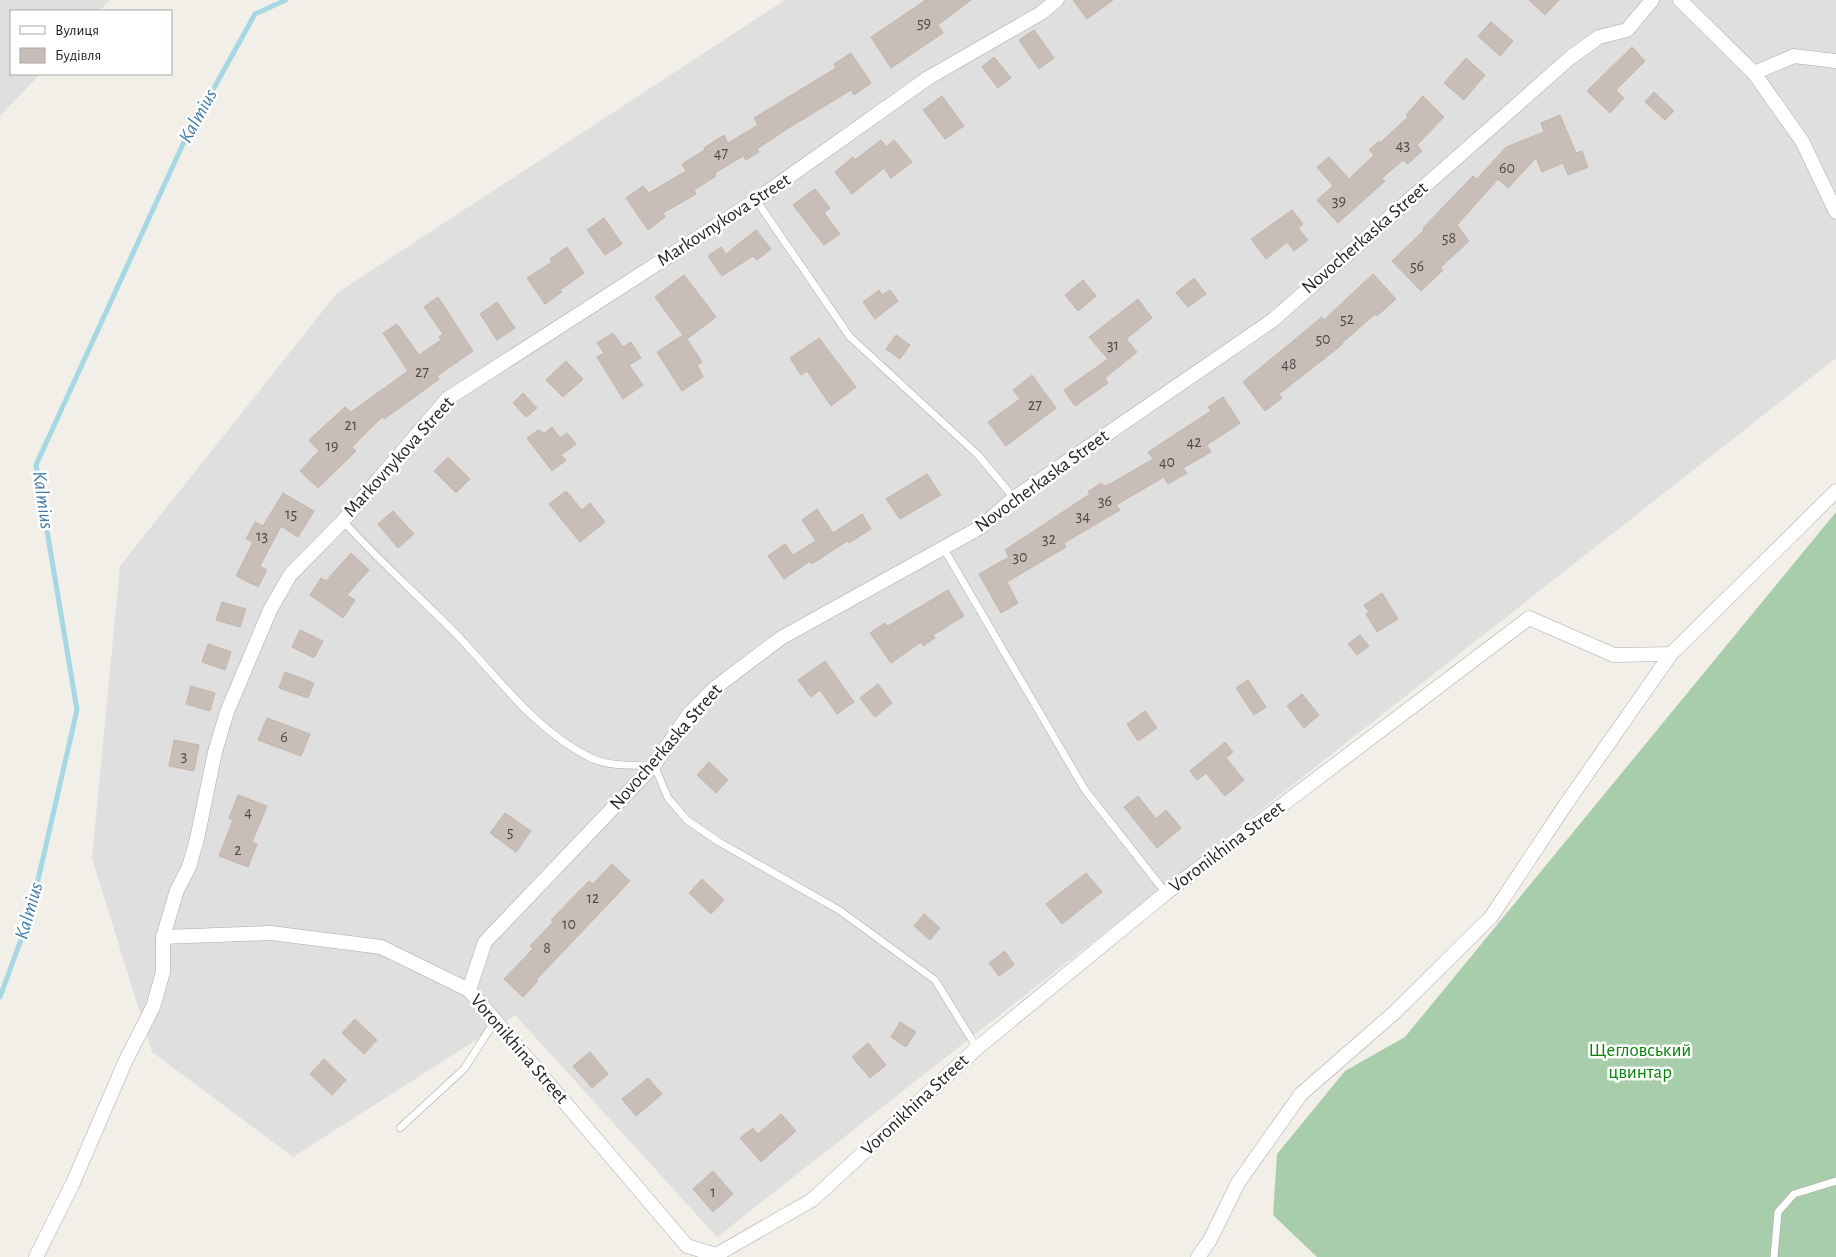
<svg xmlns="http://www.w3.org/2000/svg" width="1836" height="1257" font-family="'Alegreya Sans',sans-serif">
  <rect width="100%" height="100%" fill="#f2eee8"/>
  <g fill="#e0dfdf">
    <path d="M0,0H110L99,11H11V74H40L0,116Z"/>
    <path d="M785,0H1836V358L717,1237L515,1015L293,1157L152,1052L92,858L120,566L337,293Z"/>
  </g>
  <path fill="#a7cdab" d="M1836,512V1257H1317L1273,1215L1277,1154L1345,1071L1405,1037Z"/>
  <g fill="none" stroke-linecap="round" stroke-linejoin="round">
    <path stroke="#a6d8e3" stroke-width="5" d="M0,997L30,915L77,710L36,465L183,144L255,14L286,0"/>
  </g>
  <g fill="#c8beb7" stroke="#c6b4a9">
    <path d="M926,0H971L938,25L943,33L891,68L871,37Z"/>
    <path d="M1073,0H1113L1087,19Z"/>
    <path d="M1529,0H1559L1545,15Z"/>
    <path d="M1491,22L1513,41L1500,56L1478,36Z"/>
    <path d="M1034,30L1054,58L1039,69L1019,40Z"/>
    <path d="M1632,47L1645,61L1616,90L1624,98L1610,113L1587,91Z"/>
    <path d="M851,53L871,83L854,95L851,90L787,129L757,149L759,152L746,160L743,156L715,173L716,176L694,190L696,194L663,213L665,217L648,230L626,198L643,186L649,193L686,171L682,164L705,150L704,148L724,135L728,143L758,125L754,118L836,68L834,64Z"/>
    <path d="M994,57L1011,78L998,88L982,67Z"/>
    <path d="M1466,58L1485,75L1464,100L1444,83Z"/>
    <path d="M1654,92L1674,111L1665,120L1645,102Z"/>
    <path d="M942,96L964,126L945,139L923,110Z"/>
    <path d="M1423,96L1444,117L1417,145L1422,151L1408,164L1403,160L1382,178L1385,181L1338,223L1317,200L1333,186L1317,167L1329,157L1349,179L1374,155L1369,150L1379,141L1380,143L1408,117L1406,115Z"/>
    <path d="M1560,115L1576,153L1582,151L1588,167L1568,175L1563,163L1542,172L1536,158L1508,188L1498,179L1457,225L1469,241L1440,268L1443,270L1421,291L1392,261L1424,230L1423,228L1473,176L1477,179L1506,147L1544,132L1541,123Z"/>
    <path d="M881,140L886,147L894,140L912,162L891,178L884,168L852,194L835,172L853,157L855,160Z"/>
    <path d="M815,189L830,208L824,213L840,234L824,245L793,205Z"/>
    <path d="M1292,210L1303,224L1298,228L1308,240L1294,251L1287,242L1266,259L1251,239Z"/>
    <path d="M604,218L622,244L605,255L587,230Z"/>
    <path d="M756,230L771,249L757,260L753,256L722,276L708,256L721,247L726,254Z"/>
    <path d="M567,247L584,273L560,290L562,292L545,304L527,278L552,262L550,259Z"/>
    <path d="M1373,274L1396,299L1377,316L1375,314L1342,343L1343,344L1279,394L1282,398L1265,411L1243,382L1322,317L1324,320Z"/>
    <path d="M684,275L716,317L687,339L702,362L697,365L703,377L682,391L657,352L683,335L655,297Z"/>
    <path d="M1194,278L1206,294L1188,307L1176,293Z"/>
    <path d="M1083,280L1096,296L1078,311L1065,295Z"/>
    <path d="M879,290L882,295L890,290L898,301L875,319L863,302Z"/>
    <path d="M438,297L473,351L437,376L439,379L405,404L384,419L382,417L352,447L356,451L318,488L300,471L319,451L309,440L345,407L351,412L408,371L383,333L397,324L419,355L441,340L439,337L443,334L424,307Z"/>
    <path d="M1138,299L1152,318L1126,339L1137,352L1105,378L1108,383L1075,406L1064,390L1108,359L1089,337Z"/>
    <path d="M497,302L515,328L497,340L480,314Z"/>
    <path d="M613,333L623,347L631,342L641,358L629,365L643,385L623,399L597,357L604,353L597,343Z"/>
    <path d="M896,335L910,345L900,359L886,349Z"/>
    <path d="M819,338L856,387L831,406L807,371L801,375L790,358Z"/>
    <path d="M566,361L583,379L563,397L546,380Z"/>
    <path d="M1032,375L1056,408L1006,446L988,422L1020,399L1013,390Z"/>
    <path d="M523,393L537,408L526,417L513,403Z"/>
    <path d="M1223,397L1240,423L1207,445L1211,452L1183,468L1187,473L1168,484L1164,477L1116,505L1120,510L1064,543L1066,547L1007,582L1018,603L1001,613L979,574L1009,557L1005,550L1090,494L1088,492L1101,483L1105,486L1110,484L1153,459L1148,452L1211,411L1208,407Z"/>
    <path d="M552,427L560,438L567,433L576,444L561,455L566,460L552,471L527,438L538,430L545,433Z"/>
    <path d="M448,457L470,479L456,493L434,471Z"/>
    <path d="M927,474L941,495L900,519L886,499Z"/>
    <path d="M566,491L582,510L590,503L605,522L580,542L549,504Z"/>
    <path d="M283,493L314,511L298,537L281,526L260,566L267,570L258,587L236,576L253,542L246,539L255,522L263,526Z"/>
    <path d="M817,509L833,533L862,514L871,529L849,543L847,541L812,564L810,561L784,579L768,556L785,544L793,555L816,541L802,520Z"/>
    <path d="M393,511L414,534L398,548L378,524Z"/>
    <path d="M351,553L369,570L347,595L355,600L343,618L310,595L321,578L326,581Z"/>
    <path d="M948,590L964,616L933,635L935,638L923,646L921,642L891,663L870,633L885,623L888,626Z"/>
    <path d="M1382,593L1398,619L1377,632L1366,614L1369,612L1364,605Z"/>
    <path d="M222,602L246,609L240,627L216,620Z"/>
    <path d="M300,630L323,641L314,658L292,647Z"/>
    <path d="M1360,635L1369,646L1357,655L1348,644Z"/>
    <path d="M208,644L231,652L225,670L202,662Z"/>
    <path d="M825,661L854,702L837,714L820,690L811,697L798,680Z"/>
    <path d="M285,672L314,683L308,698L279,688Z"/>
    <path d="M1248,680L1266,707L1254,715L1236,688Z"/>
    <path d="M878,684L892,703L875,717L860,698Z"/>
    <path d="M191,686L215,693L210,711L186,704Z"/>
    <path d="M1302,694L1319,715L1304,728L1287,706Z"/>
    <path d="M1145,711L1157,728L1138,741L1127,724Z"/>
    <path d="M267,718L310,734L301,756L258,740Z"/>
    <path d="M174,740L199,745L194,771L169,766Z"/>
    <path d="M1225,742L1233,752L1226,758L1244,780L1225,796L1206,773L1197,780L1190,771Z"/>
    <path d="M709,762L728,780L716,793L697,775Z"/>
    <path d="M238,795L267,806L252,842L257,844L248,867L219,856L233,820L229,818Z"/>
    <path d="M1138,796L1156,819L1166,810L1181,828L1157,848L1124,807Z"/>
    <path d="M505,813L531,831L516,852L490,833Z"/>
    <path d="M612,864L630,881L536,980L538,981L523,997L504,979L533,949L530,946L553,922L551,920L589,881L593,884Z"/>
    <path d="M1086,873L1102,892L1062,924L1046,904Z"/>
    <path d="M702,879L724,900L711,914L689,893Z"/>
    <path d="M924,914L940,928L930,940L914,926Z"/>
    <path d="M1005,951L1014,965L999,976L989,963Z"/>
    <path d="M355,1019L377,1040L364,1054L342,1033Z"/>
    <path d="M900,1022L916,1032L906,1047L891,1037Z"/>
    <path d="M868,1043L886,1065L870,1078L852,1057Z"/>
    <path d="M590,1052L608,1074L592,1088L573,1066Z"/>
    <path d="M324,1059L346,1080L332,1095L310,1074Z"/>
    <path d="M648,1078L662,1094L636,1116L622,1099Z"/>
    <path d="M781,1114L796,1131L761,1162L740,1138L753,1128L758,1134Z"/>
    <path d="M713,1171L733,1194L713,1212L693,1189Z"/>
  </g>
  <g fill="none" stroke-linecap="round" stroke-linejoin="round">
    <defs>
      <g id="service">
        <path d="M756,200L850,337L978,455L1014,498"/>
        <path d="M343,521C379,561 420,597 458,636C499,679 536,731 591,758C610,767 633,765 654,765L668,798L687,820L719,842L839,910L935,980L977,1048"/>
        <path d="M944,549L1085,790L1166,893"/>
        <path d="M400,1128L464,1069L495,1021"/>
        <path d="M1774,1257L1778,1212L1794,1194L1836,1181"/>
      </g>
      <g id="minor">
        <path d="M1680,0L1754,73L1802,141L1836,212"/>
        <path d="M1754,73L1794,56L1836,61"/>
        <path d="M163,937L271,933L381,947L469,990L687,1246L716,1255L812,1200L977,1048L1166,893L1529,618L1614,655L1671,654"/>
        <path d="M469,990L485,942L654,765L689,714L716,687L781,638L981,527L1014,498L1273,320L1571,57L1599,37L1627,30L1652,0"/>
        <path d="M36,1257L73,1183L125,1062L153,1007L163,972V937L177,890L189,867L197,839L215,752L227,712L270,610L290,575L343,521L447,399L756,200L928,78L1041,13L1057,0"/>
        <path d="M1198,1257L1210,1240L1238,1183L1301,1094L1394,1013L1491,917L1566,804L1671,654L1836,491"/>
      </g>
    </defs>
    <use href="#service" stroke="#a9a9a9" stroke-width="8"/>
    <use href="#minor" stroke="#a9a9a9" stroke-width="15"/>
    <use href="#service" stroke="#fff" stroke-width="7"/>
    <use href="#minor" stroke="#fff" stroke-width="14"/>
  </g>
  <g text-anchor="middle" dominant-baseline="central" stroke-width="5" stroke-linejoin="round" paint-order="stroke">
    <g font-size="16" fill="#4c4947">
      <text x="924" y="23">59</text>
      <text x="1403" y="145">43</text>
      <text x="721" y="153">47</text>
      <text x="1507" y="168">60</text>
      <text x="1339" y="201">39</text>
      <text x="1449" y="238">58</text>
      <text x="1417" y="266">56</text>
      <text x="1347" y="319">52</text>
      <text x="1323" y="339">50</text>
      <text x="1113" y="345">31</text>
      <text x="1289" y="364">48</text>
      <text x="422" y="372">27</text>
      <text x="1035" y="405">27</text>
      <text x="351" y="425">21</text>
      <text x="1194" y="442">42</text>
      <text x="332" y="446">19</text>
      <text x="1167" y="462">40</text>
      <text x="1105" y="501">36</text>
      <text x="291" y="514">15</text>
      <text x="1083" y="516">34</text>
      <text x="262" y="536">13</text>
      <text x="1049" y="539">32</text>
      <text x="1020" y="557">30</text>
      <text x="284" y="737">6</text>
      <text x="184" y="756">3</text>
      <text x="248" y="812">4</text>
      <text x="510" y="832">5</text>
      <text x="238" y="850">2</text>
      <text x="593" y="898">12</text>
      <text x="569" y="924">10</text>
      <text x="547" y="948">8</text>
      <text x="713" y="1192">1</text>
    </g>
    <g font-size="19" fill="#222" stroke="#fff">
      <text transform="translate(724 220) rotate(-33)">Markovnykova Street</text>
      <text transform="translate(1365 238) rotate(-41)">Novocherkaska Street</text>
      <text transform="translate(399 457) rotate(-48)">Markovnykova Street</text>
      <text transform="translate(1042 481) rotate(-36)">Novocherkaska Street</text>
      <text transform="translate(666 747) rotate(-49)">Novocherkaska Street</text>
      <text transform="translate(1227 847) rotate(-37)">Voronikhina Street</text>
      <text transform="translate(519 1049) rotate(49)">Voronikhina Street</text>
      <text transform="translate(915 1105) rotate(-43)">Voronikhina Street</text>
    </g>
    <g font-size="19" fill="#048608" stroke="#fff">
      <text x="1640" y="1050">Щегловський<tspan x="1640" dy="22">цвинтар</tspan></text>
    </g>
    <g font-size="20" font-style="italic" fill="#407aa9" stroke="#fff">
      <text transform="translate(198 116) rotate(-61)">Kalmius</text>
      <text transform="translate(43 500) rotate(82)">Kalmius</text>
      <text transform="translate(29 911) rotate(-74)">Kalmius</text>
    </g>
  </g>
  <rect x="10" y="10" width="162" height="65" fill="#ffffff" stroke="#a7a7a7"/>
  <rect x="20" y="26" width="25" height="8" fill="#ffffff" stroke="#a7a7a7"/>
  <text x="55" y="35" font-size="15" fill="#222222">Вулиця</text>
  <rect x="20" y="48" width="25" height="15" fill="#c8beb7" stroke="#a7a7a7"/>
  <text x="55" y="60" font-size="15" fill="#222222">Будівля</text>
</svg>
